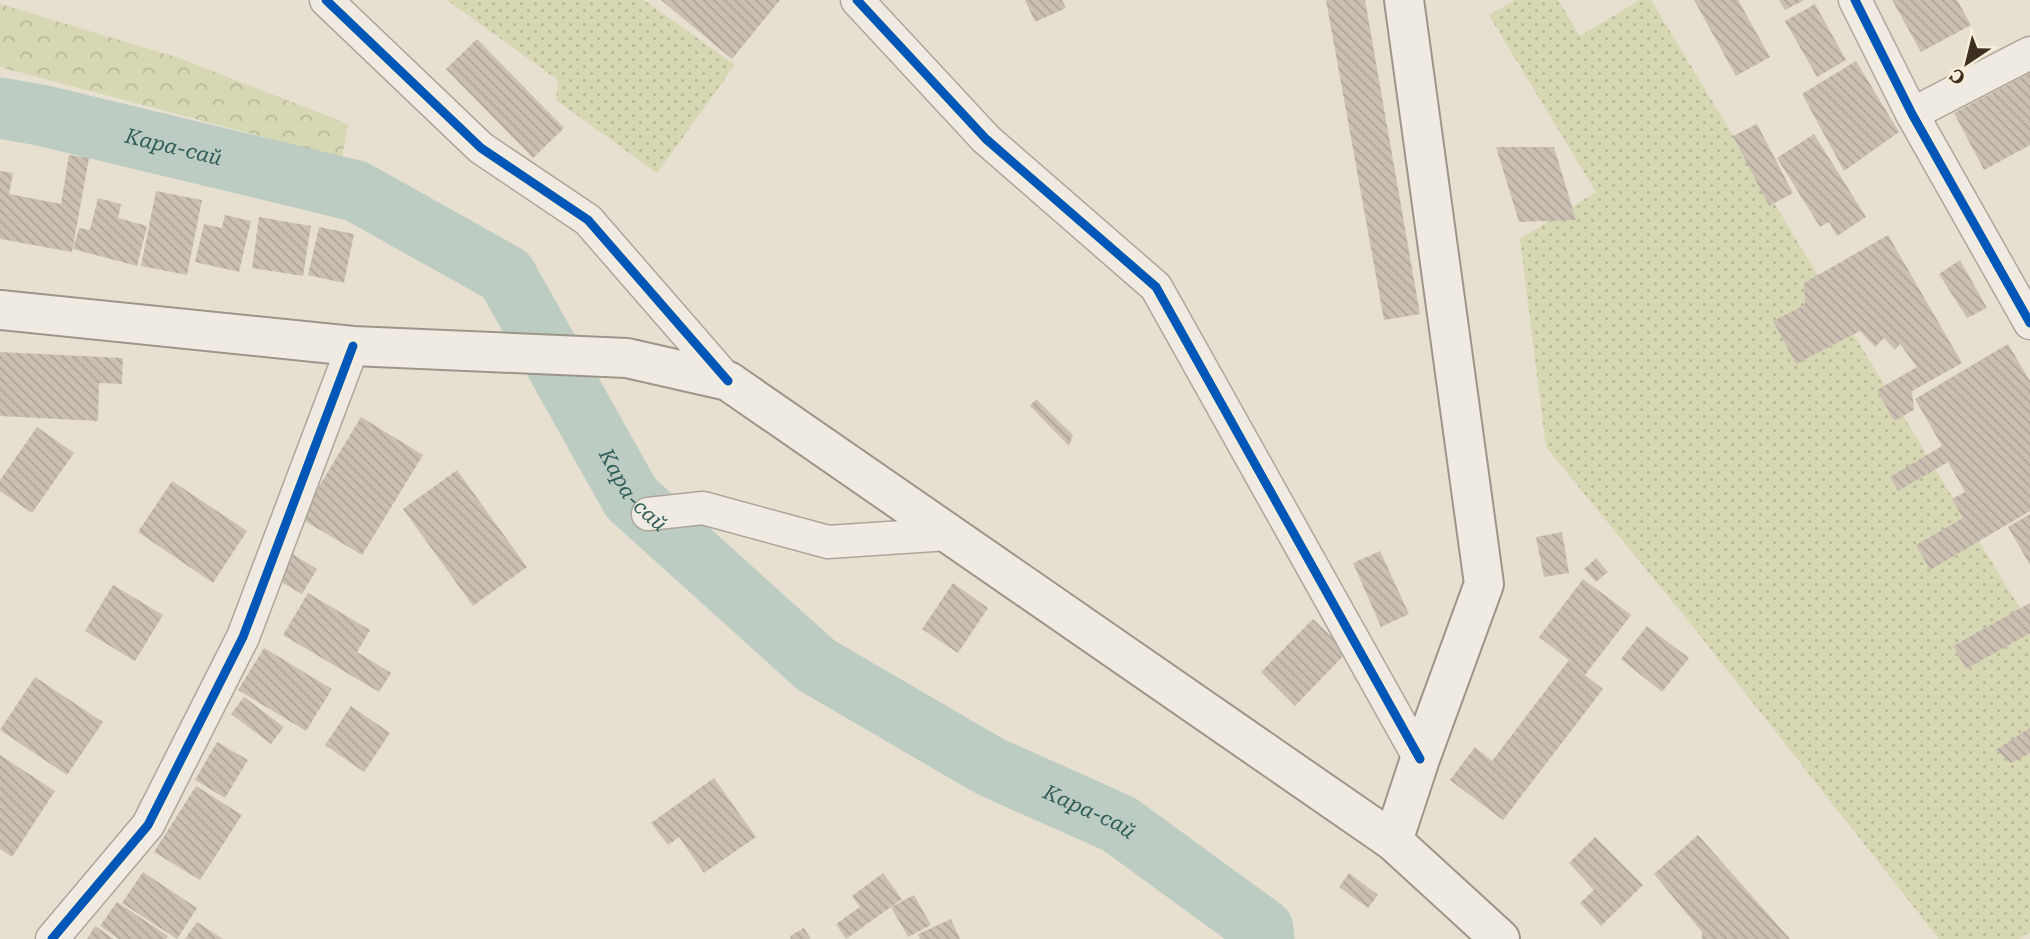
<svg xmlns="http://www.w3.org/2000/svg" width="2030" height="939" font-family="'Roboto Serif',serif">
  <defs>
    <pattern id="grass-dots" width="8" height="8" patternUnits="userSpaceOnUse" patternTransform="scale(1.75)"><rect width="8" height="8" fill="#d6d7b3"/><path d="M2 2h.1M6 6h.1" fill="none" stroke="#b9b99a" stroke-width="1.8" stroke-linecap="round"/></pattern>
    <pattern id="forest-crowns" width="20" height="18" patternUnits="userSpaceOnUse" patternTransform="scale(1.75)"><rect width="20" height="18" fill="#d6d7b3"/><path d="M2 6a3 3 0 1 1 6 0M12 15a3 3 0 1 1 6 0" fill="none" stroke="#b9b99a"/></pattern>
    <pattern id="building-back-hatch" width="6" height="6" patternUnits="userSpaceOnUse" patternTransform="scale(1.75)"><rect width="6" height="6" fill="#cbbfb2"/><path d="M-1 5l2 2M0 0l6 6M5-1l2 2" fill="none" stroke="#afa499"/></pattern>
  </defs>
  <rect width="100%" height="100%" fill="#e7e0d1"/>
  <g fill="url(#grass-dots)">
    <path d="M447,0H644L735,65L657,173L556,100L558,80Z"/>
    <path d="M1515,0H1558L1580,36L1640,0H1651L2030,625V932L2019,939H1939L1690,623L1546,447L1520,239L1596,192L1489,15Z"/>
  </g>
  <path fill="url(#forest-crowns)" d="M0,4L179,58L348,124L342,158L0,67Z"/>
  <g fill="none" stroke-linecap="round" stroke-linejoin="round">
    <path stroke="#bcccc2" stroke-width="61" id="s1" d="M0,108L40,115L356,191L506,275L631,498L816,665L991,767L1119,824L1263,929L1264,939"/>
  </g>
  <g fill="url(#building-back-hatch)">
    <path d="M661,0H780L732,59Z"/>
    <path d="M1025,0H1062L1066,8L1035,22Z"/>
    <path d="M1326,0H1365L1420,314L1384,320Z"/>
    <path d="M1694,0H1738L1770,57L1736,76Z"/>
    <path d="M1779,0H1804L1785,10Z"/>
    <path d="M1892,0H1957L1971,25L1921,52Z"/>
    <path d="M1815,4L1846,60L1817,77L1785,21Z"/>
    <path d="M477,39L564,128L533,158L446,69Z"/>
    <path d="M1856,61L1899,132L1844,171L1802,94Z"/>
    <path d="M2030,73V145L1984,170L1954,113Z"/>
    <path d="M1757,124L1793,193L1769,206L1733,136Z"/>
    <path d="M1814,134L1866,217L1837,236L1829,222L1820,227L1777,158Z"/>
    <path d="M1496,147H1554L1576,220L1519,222Z"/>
    <path d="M69,155L89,158L72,252L0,239V171L13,173L9,194L61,204Z"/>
    <path d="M156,191L202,200L187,275L141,266Z"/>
    <path d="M98,198L121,204L118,218L147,226L137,266L73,249L79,228L90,230Z"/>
    <path d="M225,215L251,221L239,272L195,262L204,224L222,228Z"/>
    <path d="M259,217L311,226L303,276L252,268Z"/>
    <path d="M319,227L354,234L344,283L308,275Z"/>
    <path d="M1888,235L1962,363L1912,391L1914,410L1894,421L1877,390L1917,367L1900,344L1895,350L1884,338L1875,347L1860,331L1796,364L1773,321L1805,305L1804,283Z"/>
    <path d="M1960,260L1987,308L1967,318L1939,274Z"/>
    <path d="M2008,344L2030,381V511L1930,570L1916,545L1963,518L1952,499L1965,492L1948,462L1898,491L1890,477L1942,446L1915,399Z"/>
    <path d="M0,352L123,358L122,384L99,383L98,421L0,416Z"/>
    <path d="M1036,399L1073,435L1069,446L1030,406Z"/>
    <path d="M361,417L423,455L362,555L300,518Z"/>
    <path d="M37,427L74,453L32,513L0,491V480Z"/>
    <path d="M457,470L527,567L473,606L403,509Z"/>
    <path d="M172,481L247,531L213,583L138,532Z"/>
    <path d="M2030,514V565L2008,527Z"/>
    <path d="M1562,532L1569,573L1544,577L1536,537Z"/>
    <path d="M1380,551L1409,614L1381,627L1353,563Z"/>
    <path d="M291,553L317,569L302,594L276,579Z"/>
    <path d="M1596,558L1608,572L1596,582L1584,569Z"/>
    <path d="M1583,579L1631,615L1585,675L1603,689L1503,820L1450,780L1475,747L1492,761L1569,660L1539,637Z"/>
    <path d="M953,583L988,608L958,653L922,629Z"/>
    <path d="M113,585L163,615L135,661L85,631Z"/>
    <path d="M308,593L370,630L357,652L391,673L379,692L283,635Z"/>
    <path d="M2030,603V633L1966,669L1953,646Z"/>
    <path d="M1313,619L1347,652L1295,706L1261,672Z"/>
    <path d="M1647,626L1689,658L1662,692L1621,659Z"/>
    <path d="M264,648L332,689L306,731L238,690Z"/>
    <path d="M35,677L103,722L67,775L0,730Z"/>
    <path d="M244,697L284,727L271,744L231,714Z"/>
    <path d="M351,706L390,733L364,772L325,745Z"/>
    <path d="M2030,728V753L2011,763L1996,750Z"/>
    <path d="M217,742L248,760L225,798L195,780Z"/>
    <path d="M0,755L55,791L12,857L0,849Z"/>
    <path d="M714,778L756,837L704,873L679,837L668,845L651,823Z"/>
    <path d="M196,786L242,815L200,880L154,852Z"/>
    <path d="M1698,835L1790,939H1702V932L1654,874Z"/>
    <path d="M1595,837L1643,885L1601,926L1580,903L1594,890L1569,863Z"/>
    <path d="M143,872L197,908L177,939L122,903Z"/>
    <path d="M883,873L902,899L846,939L836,924L860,907L852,896Z"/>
    <path d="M1349,873L1378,895L1368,908L1339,887Z"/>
    <path d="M914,895L931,925L908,937L891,907Z"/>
    <path d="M117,902L168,936L166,939H119L100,926Z"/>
    <path d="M951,919L960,939H920L918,934Z"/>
    <path d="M197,922L223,939H185Z"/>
    <path d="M95,926L114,939H87Z"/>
    <path d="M804,928L811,939H791L790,936Z"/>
  </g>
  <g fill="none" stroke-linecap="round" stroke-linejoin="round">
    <defs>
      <g id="minor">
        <path d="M326,0L481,148L588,220L728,381"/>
        <path d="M857,0L986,139L1156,287L1420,759"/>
        <path d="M1855,0L1912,114L2030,323"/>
        <path d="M1912,114L2030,53"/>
        <path d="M648,514L703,508L828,542L949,534"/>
        <path d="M52,939L148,825L243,637L353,346"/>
      </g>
      <g id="secondary">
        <path d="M0,310L353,346L627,358L728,381L1393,841L1500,939"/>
        <path d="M1393,841L1420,759L1484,584L1404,0"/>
      </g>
    </defs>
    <use href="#minor" stroke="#ada599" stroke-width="35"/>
    <use href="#secondary" stroke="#9c958a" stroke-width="42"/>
    <use href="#minor" stroke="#efebe3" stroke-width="32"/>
    <use href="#secondary" stroke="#efebe3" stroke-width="38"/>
    <defs>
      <g id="cycleway">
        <path d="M326,0L481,148L588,220L728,381"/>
        <path d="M857,0L986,139L1156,287L1420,759"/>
        <path d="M1855,0L1912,114L2030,323"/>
        <path d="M52,939L148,825L243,637L353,346"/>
      </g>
    </defs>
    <use href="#cycleway" stroke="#f7eed8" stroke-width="13"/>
    <use href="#cycleway" stroke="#0057b8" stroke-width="9"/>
  </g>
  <g text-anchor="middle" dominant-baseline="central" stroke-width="6" stroke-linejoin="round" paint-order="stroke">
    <g font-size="21" font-style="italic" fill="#2f5d5a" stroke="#f7eed8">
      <text stroke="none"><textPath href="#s1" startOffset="178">Кара-сай</textPath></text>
      <text stroke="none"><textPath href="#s1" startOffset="788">Кара-сай</textPath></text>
      <text stroke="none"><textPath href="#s1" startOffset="1353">Кара-сай</textPath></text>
    </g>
  </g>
  <g transform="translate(1967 63) rotate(215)" stroke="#f7eed8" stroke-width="5" paint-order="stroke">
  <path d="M0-5L12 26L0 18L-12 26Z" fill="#3d2e20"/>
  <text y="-10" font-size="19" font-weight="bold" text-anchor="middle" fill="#3d2e20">С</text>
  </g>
</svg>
